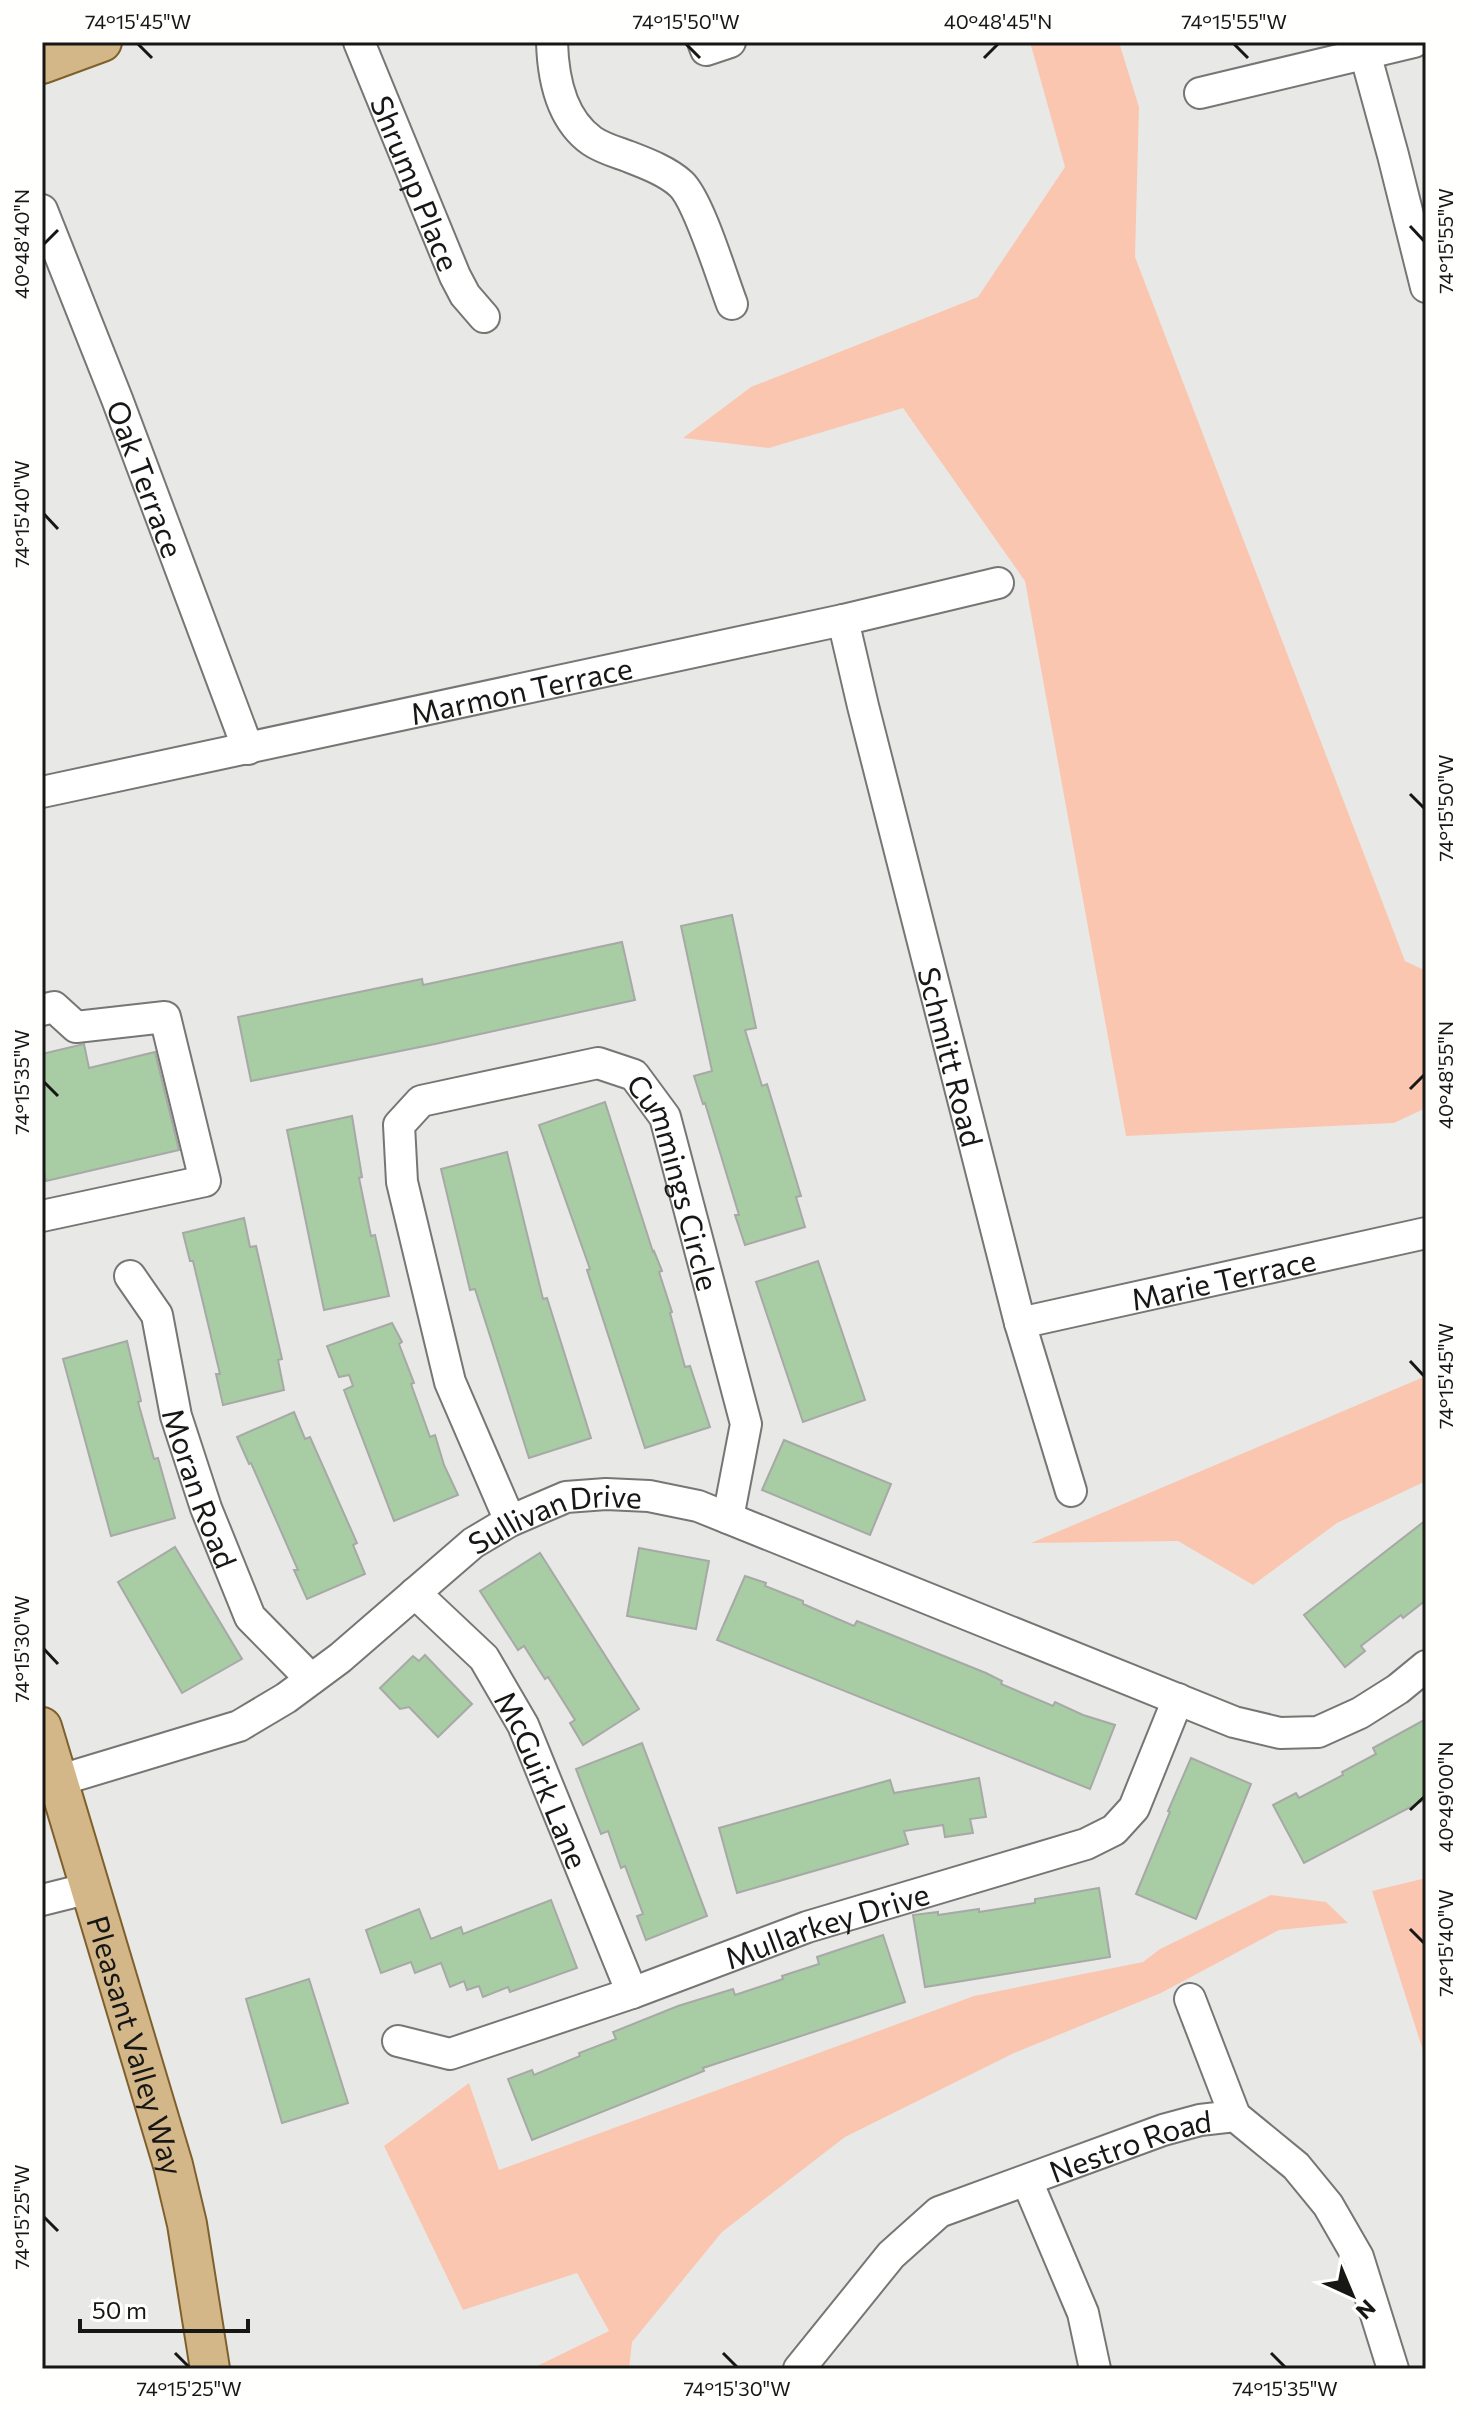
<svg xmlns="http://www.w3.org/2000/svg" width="1468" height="2411" font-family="Commissioner,sans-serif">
  <rect width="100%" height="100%" fill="#e8e9e6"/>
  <g fill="#fbc6b0">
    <path d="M1030,42H1119L1139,107L1135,257L1405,961L1426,971V1108L1394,1123L1126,1136L1025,581L903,408L769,448L683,438L751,387L978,297L1065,167Z"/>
    <path d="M1426,1376V1481L1337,1523L1253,1585L1178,1541L1031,1543Z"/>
    <path d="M1426,1878V2060L1372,1891Z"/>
    <path d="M1271,1895L1326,1902L1348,1923L1279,1930L1161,1993L1012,2054L845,2137L722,2232L632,2342L629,2369H531L609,2331L577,2273L463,2310L384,2146L469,2083L499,2170L974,1996L1143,1962L1160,1949Z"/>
  </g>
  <g fill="#a8cca3" stroke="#a7a9a7" stroke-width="2">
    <path d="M732,915L756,1028L745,1030L762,1086L767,1084L801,1196L796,1197L805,1227L745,1245L735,1215H739L705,1103L703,1104L694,1076L712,1071L681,926Z"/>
    <path d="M622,942L635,1000L435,1044L251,1081L238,1017L422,979L423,985Z"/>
    <path d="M84,1044L89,1068L155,1052L179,1150L46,1181L42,1163V1054Z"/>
    <path d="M605,1102L653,1252L654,1251L662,1271L659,1272L672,1312L670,1313L685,1367L690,1366L710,1427L645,1448L587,1270L590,1269L539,1125Z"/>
    <path d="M352,1116L362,1177L359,1178L371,1236L375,1235L389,1296L324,1310L287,1130Z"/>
    <path d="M507,1152L543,1299L547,1298L591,1438L529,1458L475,1289L470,1290L441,1169Z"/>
    <path d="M244,1218L250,1247L256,1246L282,1359L278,1360L284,1390L223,1405L216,1374H220L193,1261H190L183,1233Z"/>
    <path d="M818,1261L865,1400L803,1422L756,1282Z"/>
    <path d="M392,1323L402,1342L399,1344L414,1383L411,1384L430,1437L435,1435L444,1465L458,1495L394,1521L344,1390L353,1386L349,1375L339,1377L327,1346Z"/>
    <path d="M127,1341L141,1401L138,1402L154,1459L158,1458L175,1518L111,1536L63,1359Z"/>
    <path d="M294,1412L305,1439L310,1437L357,1543L353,1545L365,1574L307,1599L294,1570H298L251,1463L249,1464L237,1437Z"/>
    <path d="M784,1440L891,1484L870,1535L762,1490Z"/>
    <path d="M1426,1520V1600L1403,1618L1401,1615L1361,1646L1365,1651L1345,1667L1304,1615Z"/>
    <path d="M175,1547L242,1659L182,1693L118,1582Z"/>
    <path d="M639,1548L709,1561L696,1629L627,1616Z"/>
    <path d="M540,1553L639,1709L583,1745L570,1723L575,1720L548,1677L545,1679L524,1646L518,1650L480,1591Z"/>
    <path d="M745,1576L766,1583L765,1586L803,1601V1604L854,1626L857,1621L986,1673L1002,1681L1001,1684L1053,1706L1055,1702L1083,1715L1115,1725L1090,1789L717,1640Z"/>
    <path d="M425,1655L472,1704L438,1737L409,1707L400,1709L380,1688L413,1656L419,1661Z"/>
    <path d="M1426,1719V1799L1304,1863L1273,1805L1296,1793L1299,1798L1343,1775L1342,1772L1376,1754L1373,1748Z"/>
    <path d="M642,1743L707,1916L646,1940L637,1916L643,1914L625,1866L621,1868L608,1831L601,1834L576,1769Z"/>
    <path d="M1191,1758L1251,1784L1196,1919L1136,1894L1170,1812L1168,1811Z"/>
    <path d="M979,1778L986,1817L970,1819L973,1833L945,1837L943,1825L904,1831L908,1844L737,1893L719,1828L890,1780L894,1793Z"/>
    <path d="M1099,1888L1110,1957L925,1987L913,1915L938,1912V1915L979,1909V1912L1035,1903V1899Z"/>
    <path d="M551,1900L577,1968L510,1992L508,1987L483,1997L479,1986L467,1990L464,1981L450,1987L441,1963L415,1973L411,1962L381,1973L366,1930L419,1909L431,1939L461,1927L463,1934Z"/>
    <path d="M883,1935L905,2002L703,2068L704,2071L532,2140L508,2079L532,2070L534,2075L580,2056L579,2053L616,2039L613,2032L678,2006L733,1989L735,1995L783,1979L782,1976L819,1964L817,1957Z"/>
    <path d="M309,1979L348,2103L282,2123L246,1999Z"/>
  </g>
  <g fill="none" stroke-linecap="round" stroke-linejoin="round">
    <defs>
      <g id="minor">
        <path id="s1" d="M359,42L455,276L465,295L484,317"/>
        <path d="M552,42C553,78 561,119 592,141C602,148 616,152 627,156C645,163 667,171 681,184C699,201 722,278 732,304"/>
        <path d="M703,42L706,50L730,42"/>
        <path d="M1362,42L1393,155L1426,287"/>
        <path d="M1200,93L1414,42"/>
        <path id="s2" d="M42,210L117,399L248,749"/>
        <path id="s3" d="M843,620L863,706L1020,1323L1071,1491"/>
        <path id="s4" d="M42,792L843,620L998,583"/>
        <path d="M42,1010L54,1007L76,1027L165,1017L205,1181L42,1216"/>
        <path id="s5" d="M130,1276L157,1315L176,1416L206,1508L250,1617L311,1679"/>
        <path id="s6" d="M1020,1323L1426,1233"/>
        <path id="s7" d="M510,1521L450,1382L402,1182L399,1125L421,1101L598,1063L634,1075L665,1117L746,1424L728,1518"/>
        <path id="s8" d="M415,1593L484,1658L523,1725L632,1993"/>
        <path id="s9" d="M57,1781L239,1726L286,1698L340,1658L473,1543L510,1521L566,1497L606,1494L649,1496L698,1506L1234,1722L1280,1733L1318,1732L1360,1713L1398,1689L1426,1666"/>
        <path d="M42,1900L90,1888"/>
        <path d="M1190,1999L1235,2116"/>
        <path id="s10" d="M398,2041L450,2054L632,1993L807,1927L1086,1844L1114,1830L1134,1808L1178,1699"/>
        <path d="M1027,2181L1083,2313L1095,2369"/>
        <path id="s11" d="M799,2369L891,2255L939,2212L1163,2130L1200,2120L1235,2116L1296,2166L1328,2205L1358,2257L1393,2369"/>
      </g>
      <g id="major">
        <path d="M42,64L102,42"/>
        <path id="s12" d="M42,1727L173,2165L187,2224L210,2369"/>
      </g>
    </defs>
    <use href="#minor" stroke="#767774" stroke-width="34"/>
    <use href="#major" stroke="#7f602c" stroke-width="42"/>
    <use href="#minor" stroke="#fff" stroke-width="30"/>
    <use href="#major" stroke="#d4b788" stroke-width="38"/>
  </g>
  <path fill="none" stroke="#171716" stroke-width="3" d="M138,44L152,58M686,44L700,58M1234,44L1248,58M984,58L998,44M1410,226L1424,241M44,244L58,230M44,514L58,529M1410,794L1424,808M44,1082L58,1096M1410,1089L1424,1075M1410,1361L1424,1376M44,1649L58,1664M1410,1810L1424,1797M1410,1929L1424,1943M44,2217L58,2231M175,2353L189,2367M723,2353L737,2367M1271,2353L1285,2367"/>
  <g text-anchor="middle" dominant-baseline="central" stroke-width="7" stroke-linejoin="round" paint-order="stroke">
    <g font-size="30" fill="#171716" stroke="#fffffe">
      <text stroke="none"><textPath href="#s1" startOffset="152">Shrump Place</textPath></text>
      <text stroke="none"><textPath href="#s2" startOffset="288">Oak Terrace</textPath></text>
      <text stroke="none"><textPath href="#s4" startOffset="490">Marmon Terrace</textPath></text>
      <text stroke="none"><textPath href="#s3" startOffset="450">Schmitt Road</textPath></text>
      <text stroke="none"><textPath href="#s7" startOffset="782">Cummings Circle</textPath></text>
      <text stroke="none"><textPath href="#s6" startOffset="208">Marie Terrace</textPath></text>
      <text stroke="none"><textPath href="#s5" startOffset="226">Moran Road</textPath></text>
      <text stroke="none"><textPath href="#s9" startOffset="576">Sullivan Drive</textPath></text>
      <text stroke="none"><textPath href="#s8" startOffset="230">McGuirk Lane</textPath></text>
      <text stroke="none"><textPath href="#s10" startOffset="452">Mullarkey Drive</textPath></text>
      <text stroke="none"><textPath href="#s12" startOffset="332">Pleasant Valley Way</textPath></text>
      <text stroke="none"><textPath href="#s11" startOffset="414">Nestro Road</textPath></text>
    </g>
  </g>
  <rect width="1468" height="2411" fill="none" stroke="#fffffe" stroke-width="88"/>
  <g transform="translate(1352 2295) rotate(136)" stroke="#fffffe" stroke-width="6" paint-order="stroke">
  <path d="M0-6L14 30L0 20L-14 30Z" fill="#171716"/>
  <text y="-12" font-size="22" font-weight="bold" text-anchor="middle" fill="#171716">N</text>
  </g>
  <path d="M80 2319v12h168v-12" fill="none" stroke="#171716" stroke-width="4"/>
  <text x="92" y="2319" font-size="24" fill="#171716" stroke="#fffffe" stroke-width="6" paint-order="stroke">50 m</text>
  <rect x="44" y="44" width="1380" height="2323" fill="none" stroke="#171716" stroke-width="3"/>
  <g font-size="20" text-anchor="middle" fill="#171716">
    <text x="138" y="29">74°15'45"W</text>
    <text x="686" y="29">74°15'50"W</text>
    <text x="998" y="29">40°48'45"N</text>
    <text x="1234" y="29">74°15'55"W</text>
    <text transform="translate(1446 241) rotate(-90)" y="7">74°15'55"W</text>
    <text transform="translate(22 244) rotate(-90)" y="7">40°48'40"N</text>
    <text transform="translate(22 514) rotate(-90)" y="7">74°15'40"W</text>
    <text transform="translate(1446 808) rotate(-90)" y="7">74°15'50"W</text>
    <text transform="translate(1446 1075) rotate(-90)" y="7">40°48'55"N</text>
    <text transform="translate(22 1082) rotate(-90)" y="7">74°15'35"W</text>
    <text transform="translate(1446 1376) rotate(-90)" y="7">74°15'45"W</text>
    <text transform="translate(22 1649) rotate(-90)" y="7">74°15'30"W</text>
    <text transform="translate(1446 1797) rotate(-90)" y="7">40°49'00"N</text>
    <text transform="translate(1446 1943) rotate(-90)" y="7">74°15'40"W</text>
    <text transform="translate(22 2217) rotate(-90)" y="7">74°15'25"W</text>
    <text x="189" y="2396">74°15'25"W</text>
    <text x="737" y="2396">74°15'30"W</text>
    <text x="1285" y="2396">74°15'35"W</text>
  </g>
</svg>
